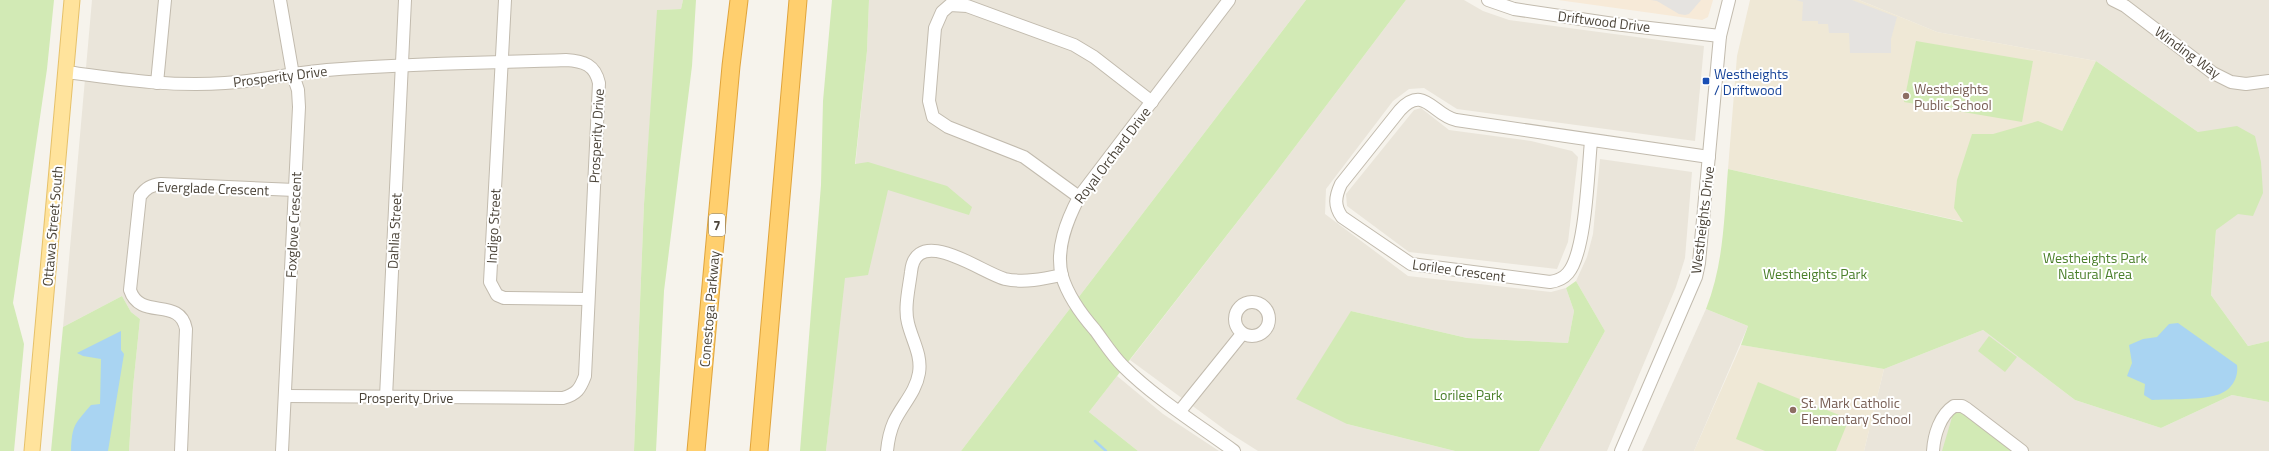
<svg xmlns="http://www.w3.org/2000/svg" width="2269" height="451" font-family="'Titillium Web',sans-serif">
  <rect width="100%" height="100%" fill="#f6f3ec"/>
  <g fill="#eae5da">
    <path d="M92,0H683L681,9L658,10L644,204L634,451H129L133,387L140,319L131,312L122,296L63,327Z"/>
    <path d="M869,0H1306L961,451H826L867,51Z"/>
    <path d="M1406,0H1464L1483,11L1509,20L1704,46L1695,141L1457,109L1424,88L1409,89L1393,101L1326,189L1325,214L1408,276L1551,292L1566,288L1574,311L1568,343L1467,338L1351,311L1347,424L1455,451H1258L1228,432L1130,360L1273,176Z"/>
    <path d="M1859,0H2269V341L2248,346L2211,295L2216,230L2198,132L2096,61L1937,32Z"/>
    <path d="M1421,108L1449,130L1531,141L1572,151L1578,157L1568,242L1557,269L1409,252L1347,206L1346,194L1414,110Z"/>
    <path d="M1600,159L1692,172L1685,258L1676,287L1607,451H1539L1605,331L1576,281L1587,257L1593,234Z"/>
    <path d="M1706,309L1748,326L1694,451H1642Z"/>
    <path d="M1983,330L2075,400L2161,428L2232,395L2269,402V451H1864L1884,369Z"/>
    <path d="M1117,376L1163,414L1219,451H1138L1089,412Z"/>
  </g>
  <path fill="#f7ead8" d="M1558,0H1713L1708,17L1702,20Z"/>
  <g fill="#efe8d6">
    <path d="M1750,0H1859L1937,32L2096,61L2062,131L1983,226L1728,169L1737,56Z"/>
    <path d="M1741,345L1884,369L1864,451H1694Z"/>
  </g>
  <g fill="#d2eab5">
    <path d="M0,0H54L47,69L13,303L24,344L14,451H0Z"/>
    <path d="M683,0H696L692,66L664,291L656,451H337H634L644,204L657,10L681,9Z"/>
    <path d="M832,0H869L867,51L855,164L868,162L947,186L972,207L969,215L888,190L868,275L845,278L826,451H800L821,185L823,101Z"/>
    <path d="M1306,0H1406L1273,176L1089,412L1138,451H961Z"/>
    <path d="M1916,41L2033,61L2022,122L1904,102Z"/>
    <path d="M2096,61L2198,132L2237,126L2255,136L2261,162L2263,193L2253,216L2238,214L2216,230L2211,295L2248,346L2269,341V402L2232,395L2161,428L2075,400L1983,330L1884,369L1741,345L1748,326L1706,309C1724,263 1724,218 1728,169L1963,222L1954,208L1957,180L1972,134H1993L2038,121L2062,131Z"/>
    <path d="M1576,281L1605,331L1539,451H1455L1347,424L1296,399L1351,311L1467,338L1568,343L1574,311L1566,288Z"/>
    <path d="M122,296L131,312L140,319L133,387L129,451H51L63,327Z"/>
    <path d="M1989,336L2017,357L2005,372L1978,351Z"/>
    <path d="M1758,382L1849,419L1836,451H1765L1736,439Z"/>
    <path d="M1957,411H1964L2016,451H1942L1953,414Z"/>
  </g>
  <g fill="#e5e3e0">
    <path d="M1651,0H1701L1689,14L1685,15L1679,14L1657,1Z"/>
    <path d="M1796,0H1852L1897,17L1891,39V53H1850L1849,33H1829L1828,24H1818V21H1802L1803,2Z"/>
  </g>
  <g fill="#a9d4f2">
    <path d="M2178,323L2237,365C2239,378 2231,391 2217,395C2202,400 2168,399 2152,400L2144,395L2145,384L2127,376L2132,363L2129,345L2143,339L2157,337L2169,324Z"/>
    <path d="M121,331V350L124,354L108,451H71C72,424 75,424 91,405L100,404L101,359L83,356L77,353Z"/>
  </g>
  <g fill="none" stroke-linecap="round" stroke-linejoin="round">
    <path stroke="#a9d4f2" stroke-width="2.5" d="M1095,441L1106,451"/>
    <defs>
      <g id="minor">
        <path d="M280,0L293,75L298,90L299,107L282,451"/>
        <path d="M505,0L490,282L497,295L504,298L588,299"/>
        <path d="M1229,0L1079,197C1067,220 1055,249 1062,276C1068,296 1081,314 1095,330C1104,342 1112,355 1123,366C1155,398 1197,424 1234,451"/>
        <path d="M1488,0L1514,9L1614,24L1720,36"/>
        <path d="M2113,0L2125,6L2213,73L2231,82L2246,84L2269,81"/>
        <path d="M66,72C119,79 172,87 225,83C259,81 293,73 327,70C407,63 487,63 566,60C584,61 595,65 599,83L585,376C580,389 577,394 563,398L286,396"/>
        <path d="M157,83L165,0"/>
        <path d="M1591,141C1588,171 1586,252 1568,273C1563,279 1557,281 1550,282L1411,264L1342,217C1334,206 1335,197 1341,184L1400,110C1424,84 1433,115 1456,120L1709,157"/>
        <path d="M1079,197L1024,157L948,127L933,117L929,101L935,28L942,12L950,5L967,6L1074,45L1094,57L1152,102"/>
        <circle cx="1252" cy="319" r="17"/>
        <path d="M386,397L405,0"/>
        <path d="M1180,411L1242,334"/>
        <path d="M181,451L186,329C180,296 140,321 130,290L140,196C146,188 151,185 161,184L295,190"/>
        <path d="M887,451C888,441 890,431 894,422C902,405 916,392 919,373C922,355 912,340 908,323C904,308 909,288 911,272C916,223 982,273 1005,279C1024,283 1043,279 1062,275"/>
        <path d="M1621,451L1696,277L1699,263L1720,36L1729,0"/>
        <path d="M1933,451C1934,435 1940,415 1954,406H1962L1967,409L2022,451"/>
      </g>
      <path id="major" d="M32,451L72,0"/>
      <g id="highway">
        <path d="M696,451L731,66L739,0"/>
        <path d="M759,451L798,0"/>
      </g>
    </defs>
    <use href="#minor" stroke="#c2bbae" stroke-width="14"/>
    <use href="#major" stroke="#e6c16a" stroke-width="17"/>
    <use href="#highway" stroke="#e0a43c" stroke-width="19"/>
    <use href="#minor" stroke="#fff" stroke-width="12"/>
    <use href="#major" stroke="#ffe39c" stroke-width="15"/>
    <use href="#highway" stroke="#ffcf6e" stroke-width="17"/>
  </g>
  <rect fill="#1a4fb4" stroke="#fff" stroke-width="1.5" x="1702" y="77" width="8" height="8" rx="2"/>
  <g fill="#8d6e63" stroke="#fff" stroke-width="1.5">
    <circle cx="1906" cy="96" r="4"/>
    <circle cx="1793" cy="410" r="4"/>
  </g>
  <g text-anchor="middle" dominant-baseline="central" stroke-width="4" stroke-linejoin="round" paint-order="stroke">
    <rect fill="#fff" stroke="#817c74" stroke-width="1" x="709" y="214" width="16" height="22" rx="3"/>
    <g font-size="13" font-weight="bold" fill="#4b4439">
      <text x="717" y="225">7</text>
    </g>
    <g font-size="14" fill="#4b4439" stroke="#fff">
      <text transform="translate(1604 21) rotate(7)">Driftwood Drive</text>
      <text transform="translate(2188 52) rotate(36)">Winding Way</text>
      <text transform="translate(280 76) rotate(-7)">Prosperity Drive</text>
      <text transform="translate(596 136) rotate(-87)">Prosperity Drive</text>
      <text transform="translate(1112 155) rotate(-53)">Royal Orchard Drive</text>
      <text transform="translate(213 188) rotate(2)">Everglade Crescent</text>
      <text transform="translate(1702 220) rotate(-83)">Westheights Drive</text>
      <text transform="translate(293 225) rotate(-87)">Foxglove Crescent</text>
      <text transform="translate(52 226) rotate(-85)">Ottawa Street South</text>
      <text transform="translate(493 226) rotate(-87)">Indigo Street</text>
      <text transform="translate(394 231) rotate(-87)">Dahlia Street</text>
      <text transform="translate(1459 270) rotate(8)">Lorilee Crescent</text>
      <text transform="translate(709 309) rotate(-85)">Conestoga Parkway</text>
      <text x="406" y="397">Prosperity Drive</text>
    </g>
    <g font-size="14" fill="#164399" stroke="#fff" text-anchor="start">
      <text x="1714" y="73">Westheights<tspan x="1714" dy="16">/ Driftwood</tspan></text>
    </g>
    <g font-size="14" fill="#785e54" stroke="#fff" text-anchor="start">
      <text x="1914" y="88">Westheights<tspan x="1914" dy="16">Public School</tspan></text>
      <text x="1801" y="402">St. Mark Catholic<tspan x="1801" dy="16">Elementary School</tspan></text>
    </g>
    <g font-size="14" fill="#4a7f2a" stroke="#fff">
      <text x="2095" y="257">Westheights Park<tspan x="2095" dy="16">Natural Area</tspan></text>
      <text x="1815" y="273">Westheights Park</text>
      <text x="1468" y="394">Lorilee Park</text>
    </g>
  </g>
</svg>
